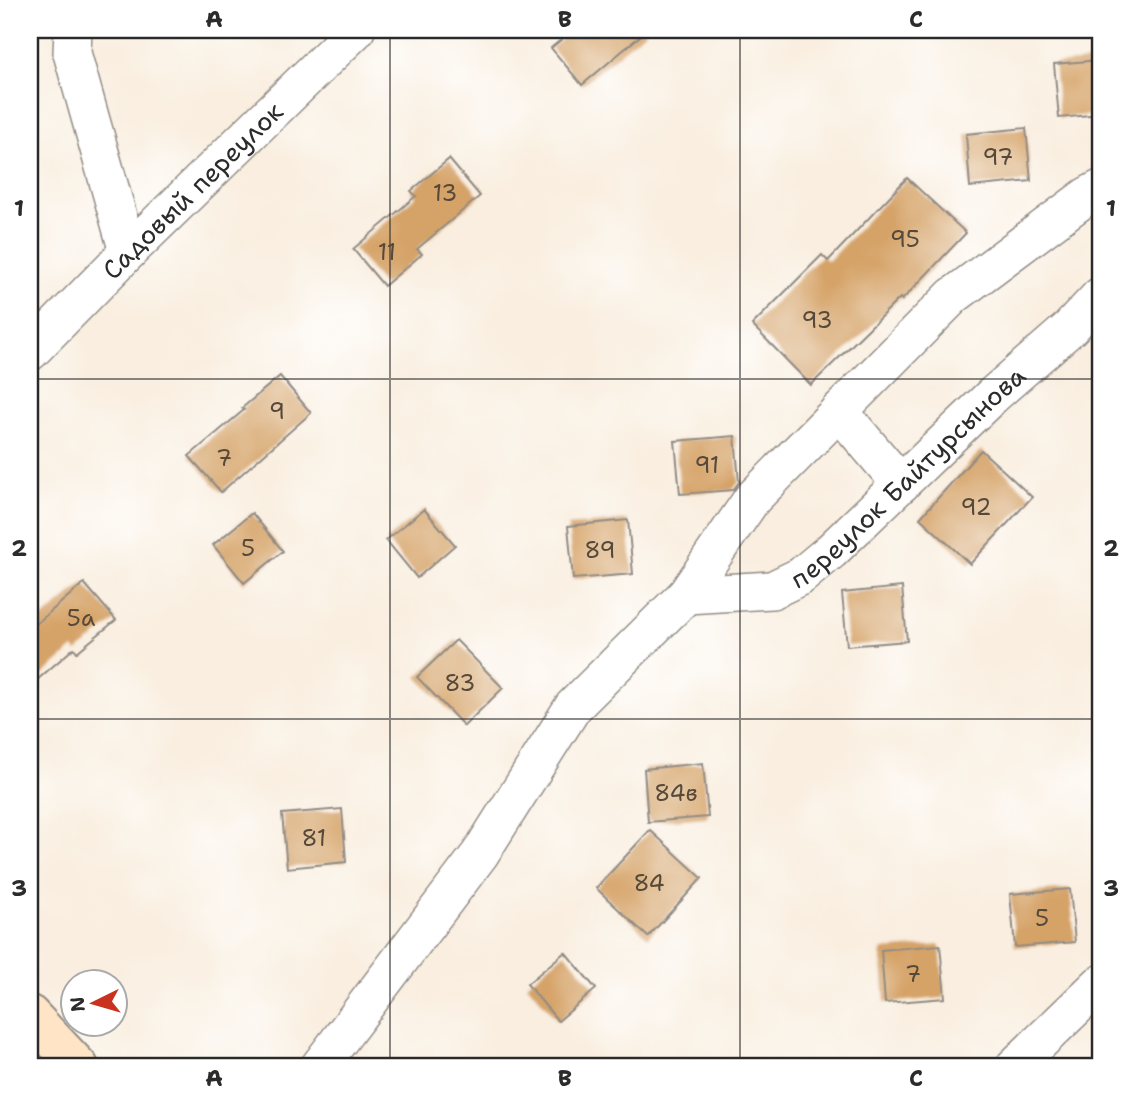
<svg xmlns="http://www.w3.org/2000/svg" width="1130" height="1097" font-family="'Shantell Sans',sans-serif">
  <rect width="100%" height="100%" fill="#fff"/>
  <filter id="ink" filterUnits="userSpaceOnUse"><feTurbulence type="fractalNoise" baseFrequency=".0143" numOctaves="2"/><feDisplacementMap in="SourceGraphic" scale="14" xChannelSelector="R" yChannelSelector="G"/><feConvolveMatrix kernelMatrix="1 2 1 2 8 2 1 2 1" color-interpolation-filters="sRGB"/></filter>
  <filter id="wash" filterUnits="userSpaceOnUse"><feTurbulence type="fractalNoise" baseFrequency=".00686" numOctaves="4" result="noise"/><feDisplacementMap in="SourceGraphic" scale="28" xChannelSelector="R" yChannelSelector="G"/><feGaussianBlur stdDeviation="1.57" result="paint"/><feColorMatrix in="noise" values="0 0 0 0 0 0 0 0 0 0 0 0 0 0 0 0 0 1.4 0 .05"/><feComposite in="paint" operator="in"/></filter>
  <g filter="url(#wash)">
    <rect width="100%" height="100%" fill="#f9eedf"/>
    <g id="blocks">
      <g fill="#d5a367">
        <path d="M573,30H647L582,85L551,48Z"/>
        <path d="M1100,60V114L1059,118L1054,64Z"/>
        <path d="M1026,128L1031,181L970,187L966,134Z"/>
        <path d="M449,159L480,196L417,249L422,254L384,286L353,249L416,196L411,191Z"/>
        <path d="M907,178L966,233L902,300L900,298L811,385L752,325L822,255L828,261Z"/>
        <path d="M280,376L311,413L221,492L189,456L244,410L242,408Z"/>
        <path d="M735,436L739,482L733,490L680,494L675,441Z"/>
        <path d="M981,450L1032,497L970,564L920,518Z"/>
        <path d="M424,509L455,545L417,578L386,540Z"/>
        <path d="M252,513L283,551L244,583L213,545Z"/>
        <path d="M628,520L633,574L573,579L568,526Z"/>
        <path d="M84,583L116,620L77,652L74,648L30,686V629Z"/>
        <path d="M902,587L907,641L847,646L842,593Z"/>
        <path d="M456,640L503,688L464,726L417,677Z"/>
        <path d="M703,763L708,817L648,822L644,769Z"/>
        <path d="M342,809L346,862L287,868L282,814Z"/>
        <path d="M650,830L702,878L648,937L596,888Z"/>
        <path d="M1070,889L1075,942L1015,947L1010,894Z"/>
        <path d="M940,945L945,998L885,1003L881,950Z"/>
        <path d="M565,952L596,989L558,1021L527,984Z"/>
      </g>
    </g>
  </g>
  <g filter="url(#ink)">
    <use href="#blocks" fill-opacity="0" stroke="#928c85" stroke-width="2"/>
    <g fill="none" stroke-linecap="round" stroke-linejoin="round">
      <defs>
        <g id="street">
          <path d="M73,30L72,53L128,252"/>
          <path id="s1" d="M30,352L128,252L356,30"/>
          <path d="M839,411L901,484"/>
          <path id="s2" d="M686,595L772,590L801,576L831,551L992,396L1070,328L1100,296"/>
          <path d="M319,1067L480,854L573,707L686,595L752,499L953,296L1087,196L1100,189"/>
          <path d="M1014,1067L1100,984"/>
        </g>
        <path id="secondary" d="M30,1015L79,1067"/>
      </defs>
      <use href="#street" stroke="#928c85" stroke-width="40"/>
      <use href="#secondary" stroke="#928c85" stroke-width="42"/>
      <use href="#street" stroke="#fff" stroke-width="37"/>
      <use href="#secondary" stroke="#ffe4c6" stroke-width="38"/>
    </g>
  </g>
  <path fill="none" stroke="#2b2b2b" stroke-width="2" stroke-opacity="0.55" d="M390,30V1067M740,30V1067M30,379H1100M30,719H1100"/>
  <g text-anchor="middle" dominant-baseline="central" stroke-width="5" stroke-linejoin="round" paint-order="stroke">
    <g font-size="23" fill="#56493a">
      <text x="998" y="157">97</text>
      <text x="445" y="193">13</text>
      <text x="905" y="239">95</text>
      <text x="387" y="252">11</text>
      <text x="817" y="320">93</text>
      <text x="277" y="411">9</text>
      <text x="224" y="458">7</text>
      <text x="707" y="465">91</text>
      <text x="976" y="507">92</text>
      <text x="248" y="548">5</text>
      <text x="600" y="550">89</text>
      <text x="81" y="618">5а</text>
      <text x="460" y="683">83</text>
      <text x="676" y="793">84в</text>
      <text x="314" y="838">81</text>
      <text x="649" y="883">84</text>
      <text x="1042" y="918">5</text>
      <text x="913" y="974">7</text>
    </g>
    <g font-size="26" fill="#2b2b2b" stroke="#fff">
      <text stroke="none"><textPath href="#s1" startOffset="229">Садовый переулок</textPath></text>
      <text stroke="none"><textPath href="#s2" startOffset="264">переулок Байтурсынова</textPath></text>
    </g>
  </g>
  <rect width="1130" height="1097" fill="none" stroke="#fff" stroke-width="77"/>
  <g transform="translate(94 1003) rotate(265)"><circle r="33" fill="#ffffff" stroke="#aaaaaa" stroke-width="2"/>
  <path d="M0-5L12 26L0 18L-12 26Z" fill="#c8321e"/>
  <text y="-10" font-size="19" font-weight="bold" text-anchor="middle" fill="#2b2b2b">N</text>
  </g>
  <rect x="38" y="38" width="1054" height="1020" fill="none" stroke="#2b2b2b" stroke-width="2.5"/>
  <g font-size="23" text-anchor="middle" font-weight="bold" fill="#2b2b2b">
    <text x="214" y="27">A</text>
    <text x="565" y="27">B</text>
    <text x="916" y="27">C</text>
    <text x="19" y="216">1</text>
    <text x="1111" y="216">1</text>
    <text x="19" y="556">2</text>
    <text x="1111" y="556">2</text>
    <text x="19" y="896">3</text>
    <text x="1111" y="896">3</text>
    <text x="214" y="1086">A</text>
    <text x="565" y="1086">B</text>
    <text x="916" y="1086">C</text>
  </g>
</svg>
